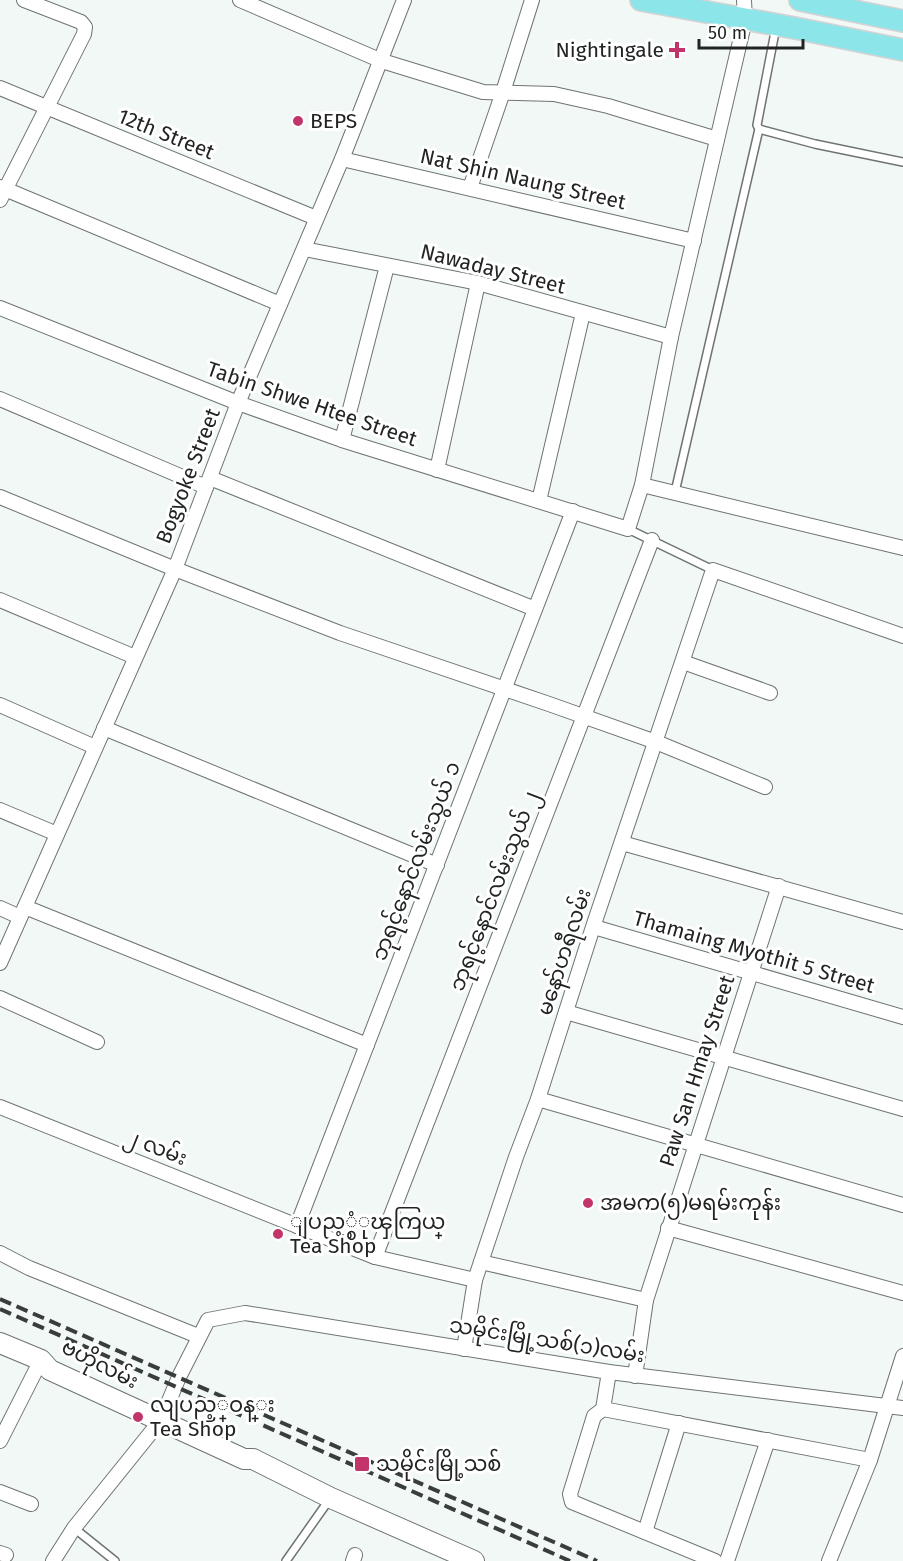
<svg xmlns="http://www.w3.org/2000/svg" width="903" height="1561" font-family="'Fira Sans','Noto Sans Myanmar',sans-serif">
  <rect width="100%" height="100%" fill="#f1f8f5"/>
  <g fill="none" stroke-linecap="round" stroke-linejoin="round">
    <defs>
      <g id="service">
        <path d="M776,27L757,125L759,129L815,144L903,162"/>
        <path d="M675,492L759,129"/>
        <path d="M628,529L713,570"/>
        <path d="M74,1528L115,1561"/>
        <path d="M286,1561L329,1500"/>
      </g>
      <g id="minor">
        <path d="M240,0L382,61L483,92L554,94L608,106L717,139"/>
        <path d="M0,88L316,218"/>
        <path d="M342,159L694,241"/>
        <path d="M0,187L280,304"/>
        <path d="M470,188L503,92L532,0"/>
        <path d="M0,200L84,34L85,27L81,22L24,0"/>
        <path d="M304,249L478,283L671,337"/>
        <path d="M0,308L238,403L342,440L628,529L642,485L671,337L745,20L744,0"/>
        <path d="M0,399L206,487"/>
        <path d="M342,440L387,266"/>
        <path d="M437,470L478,283"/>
        <path d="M210,478L535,609"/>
        <path d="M642,485L903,548"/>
        <path d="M0,497L175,569L340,633L549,704L656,742L765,787"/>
        <path d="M539,501L583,313"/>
        <path d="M0,600L135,657"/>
        <path d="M683,662L770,693"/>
        <path d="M0,705L95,747"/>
        <path d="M104,728L437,865"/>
        <path d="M0,810L57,834"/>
        <path d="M622,843L903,922"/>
        <path d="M25,907L367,1045"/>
        <path d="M0,908L20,917"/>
        <path d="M594,927L903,1017"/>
        <path d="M0,963L175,569L238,403L342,159L404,0"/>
        <path d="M0,998L97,1042"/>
        <path d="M566,1012L903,1109"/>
        <path d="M538,1099L903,1205"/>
        <path d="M0,1107L375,1257L475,1280"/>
        <path d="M297,1226L573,511"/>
        <path d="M668,1228L903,1293"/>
        <path d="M0,1253L29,1268L198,1336"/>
        <path d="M375,1257L652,540"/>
        <path d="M481,1262L646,1300"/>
        <path d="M464,1349L475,1280L516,1157L538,1099L593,927L713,570L903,636"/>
        <path d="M609,1372L603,1409L594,1416L570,1494L572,1502L715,1561"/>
        <path d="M635,1376L646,1300L779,886"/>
        <path d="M603,1409L870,1460"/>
        <path d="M0,1441L41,1360"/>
        <path d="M0,1492L31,1504"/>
        <path d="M645,1532L679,1423"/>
        <path d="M0,1553L6,1555"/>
        <path d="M53,1561L74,1528L161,1420L179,1377L208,1320L245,1313L609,1372L903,1408"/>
        <path d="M353,1561L355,1555"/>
        <path d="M727,1561L768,1440"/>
        <path d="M829,1561L870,1460L903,1356"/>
      </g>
      <path id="secondary" d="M0,1343L41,1360L50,1370L244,1459H253L331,1498L474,1561"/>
      <g id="primary">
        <path d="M641,0L800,29L903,50"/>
        <path d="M800,0L903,21"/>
      </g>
    </defs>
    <use href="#service" stroke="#6e7471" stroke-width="10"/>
    <use href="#minor" stroke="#6e7471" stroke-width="16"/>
    <use href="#secondary" stroke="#6e7471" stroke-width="22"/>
    <use href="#primary" stroke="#d3d3d3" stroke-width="24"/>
    <use href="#service" stroke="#fff" stroke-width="7"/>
    <use href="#minor" stroke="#fff" stroke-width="14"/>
    <use href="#secondary" stroke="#fff" stroke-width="20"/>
    <use href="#primary" stroke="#8ce6e9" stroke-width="21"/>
    <g stroke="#393d3b" stroke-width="4" stroke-dasharray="12 6" stroke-linecap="butt">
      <path d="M0,1299L597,1561"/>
      <path d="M0,1309L570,1561"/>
    </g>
  </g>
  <g fill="#c1356a" stroke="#fff" stroke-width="2">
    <path d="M674 41h6v6h6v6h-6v6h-6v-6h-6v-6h6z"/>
    <circle cx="298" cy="121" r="6"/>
    <circle cx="588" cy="1203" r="6"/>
    <circle cx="278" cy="1234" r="6"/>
    <circle cx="138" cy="1417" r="6"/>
    <rect x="354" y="1456" width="16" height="16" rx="3"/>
  </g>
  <g text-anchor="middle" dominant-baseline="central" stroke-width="6" stroke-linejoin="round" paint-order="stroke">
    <g font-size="21" fill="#212423" stroke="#fff" text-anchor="start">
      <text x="664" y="50" text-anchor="end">Nightingale</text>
      <text x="310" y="121">BEPS</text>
      <text x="600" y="1203">အမက(၅)မရမ်းကုန်း</text>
      <text x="290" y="1222">ျပည့္စံုၾကြယ္<tspan x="290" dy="24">Tea Shop</tspan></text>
      <text x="150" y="1405">လျပည့္ဝန္း<tspan x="150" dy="24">Tea Shop</tspan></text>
      <text x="376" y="1464">သမိုင်းမြို့သစ်</text>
    </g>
    <g font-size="21" fill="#212423" stroke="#fff">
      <text transform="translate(166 134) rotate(22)">12th Street</text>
      <text transform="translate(523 179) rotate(13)">Nat Shin Naung Street</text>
      <text transform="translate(493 269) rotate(14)">Nawaday Street</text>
      <text transform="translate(312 404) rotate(19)">Tabin Shwe Htee Street</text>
      <text transform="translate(188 476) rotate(-69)">Bogyoke Street</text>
      <text transform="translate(416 861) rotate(-69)">ဘုရင့်နောင်လမ်းသွယ် ၁</text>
      <text transform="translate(494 891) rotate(-69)">ဘုရင့်နောင်လမ်းသွယ် ၂</text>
      <text transform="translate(564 952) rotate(-72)">မနော်ဟရီလမ်း</text>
      <text transform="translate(754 952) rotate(16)">Thamaing Myothit 5 Street</text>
      <text transform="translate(697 1071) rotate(-72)">Paw San Hmay Street</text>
      <text transform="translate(156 1147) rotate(22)">၂ လမ်း</text>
      <text transform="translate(547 1340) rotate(9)">သမိုင်းမြို့သစ်(၁)လမ်း</text>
      <text transform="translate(100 1364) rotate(27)">ဗဟိုလမ်း</text>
    </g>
  </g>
  <path d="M699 39v9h104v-9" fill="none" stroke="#212423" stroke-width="3"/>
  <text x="708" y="39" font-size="18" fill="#212423" stroke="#ffffff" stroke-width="4.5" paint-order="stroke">50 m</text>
</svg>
